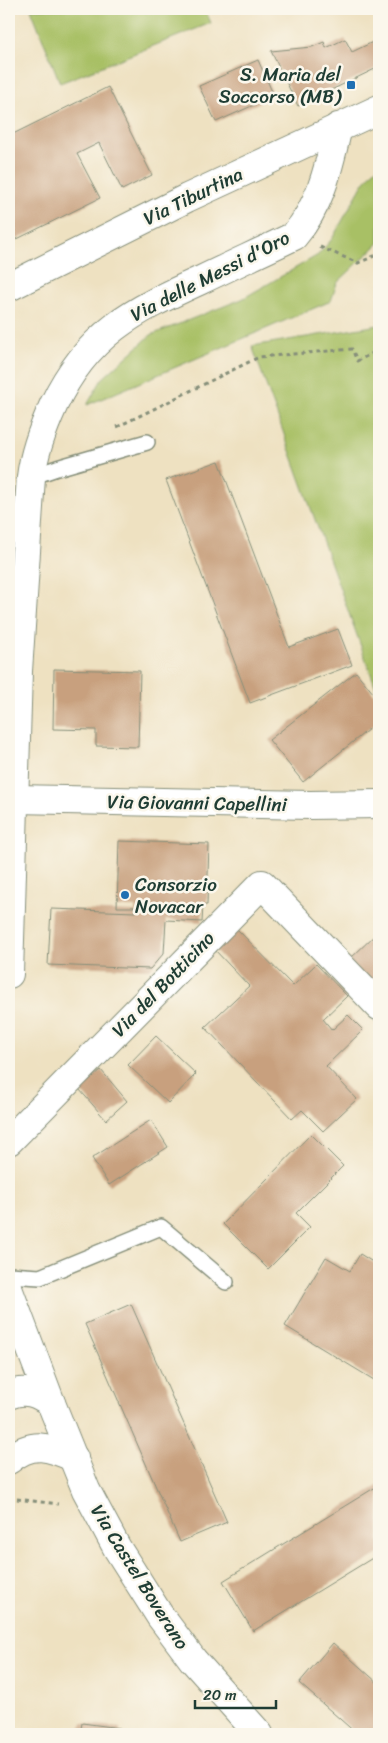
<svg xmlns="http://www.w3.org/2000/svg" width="388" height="1743" font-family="Sriracha,sans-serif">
  <rect width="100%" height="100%" fill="#fbf7ec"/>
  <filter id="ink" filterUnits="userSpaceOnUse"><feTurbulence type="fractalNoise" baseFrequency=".02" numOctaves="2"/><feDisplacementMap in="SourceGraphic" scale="10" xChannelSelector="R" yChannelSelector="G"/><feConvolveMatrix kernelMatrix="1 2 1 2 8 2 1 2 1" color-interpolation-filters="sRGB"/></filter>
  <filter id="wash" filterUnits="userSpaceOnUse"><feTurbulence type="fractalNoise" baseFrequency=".0096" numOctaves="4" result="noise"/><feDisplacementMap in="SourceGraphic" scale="20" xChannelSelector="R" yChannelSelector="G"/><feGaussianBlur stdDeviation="1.12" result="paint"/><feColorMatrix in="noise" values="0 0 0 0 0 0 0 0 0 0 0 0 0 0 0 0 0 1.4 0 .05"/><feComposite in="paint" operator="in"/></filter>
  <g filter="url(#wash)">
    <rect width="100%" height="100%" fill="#eee1c1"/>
    <g fill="#a8c065" stroke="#647e4c">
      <path d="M31,9H205L211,23L60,83Z"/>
      <path d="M379,166V243L337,283L331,301L87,405L102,379L151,335L242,299L318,255L332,239L363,184L373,171Z"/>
      <path d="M379,325V696L252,346Z"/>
    </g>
    <g id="blocks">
      <g fill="#c8a07e">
        <path d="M345,39L352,52L379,39V67L298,106L271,51L312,47L324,42L326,48Z"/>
        <path d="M258,60L274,96L216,122L199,86Z"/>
        <path d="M108,87L152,175L122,190L99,143L77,154L100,198L9,243V136Z"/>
        <path d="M219,461L289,647L338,629L352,665L250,703L166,480Z"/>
        <path d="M54,669L140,671L138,747L96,746V730L53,729Z"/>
        <path d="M356,672L374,694L379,710V721L303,782L269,740Z"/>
        <path d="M119,841L209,844L207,905H203L202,922L166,920L164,953L150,969L48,965L51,909L135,912V907H117Z"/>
        <path d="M235,927L293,986L316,964L347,996L323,1019L332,1030L348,1015L363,1030L326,1066L357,1099L323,1131L302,1110L292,1119L205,1027L249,986L213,948Z"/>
        <path d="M379,931V994L348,961Z"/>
        <path d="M156,1036L196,1074L168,1103L128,1065Z"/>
        <path d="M101,1070L127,1101L106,1120L79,1089Z"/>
        <path d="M151,1120L168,1147L109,1185L92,1158Z"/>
        <path d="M311,1134L343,1166L296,1213L310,1227L268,1269L223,1224Z"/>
        <path d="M360,1254L379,1266V1383L285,1326L326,1257L350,1271Z"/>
        <path d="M131,1304L227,1522L180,1542L85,1324Z"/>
        <path d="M379,1485V1554L253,1631L223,1581Z"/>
        <path d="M333,1643L379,1684V1734H357L299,1683Z"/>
        <path d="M82,1723L120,1728V1734H80Z"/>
      </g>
    </g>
  </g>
  <g filter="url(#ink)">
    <use href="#blocks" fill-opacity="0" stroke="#868f7a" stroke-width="1"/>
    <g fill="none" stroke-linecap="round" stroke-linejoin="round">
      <defs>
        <g id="service">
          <path d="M31,477L57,468L147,442"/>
          <path d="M9,1275L40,1277L161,1227L226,1282"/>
        </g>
        <g id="minor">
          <path d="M15,799L310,805L379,804"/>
          <path d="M9,974L18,671L31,477C34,451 43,428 54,404C87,334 133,311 201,280C232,265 263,251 294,236C321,205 329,166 338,127"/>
          <path d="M9,1141L262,884L379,1006"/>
          <path d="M9,1291L51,1403"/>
        </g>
        <g id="tertiary">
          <path d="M9,1395C25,1388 38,1393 51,1403L86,1490L117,1548L160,1616L193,1660L259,1734"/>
          <path d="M9,1460C32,1441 49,1446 74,1458"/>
        </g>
        <path id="primary" d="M9,287L187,198L379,109"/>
      </defs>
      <use href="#service" stroke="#868f7a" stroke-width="18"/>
      <use href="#minor" stroke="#868f7a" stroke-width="30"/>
      <use href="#tertiary" stroke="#868f7a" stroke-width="30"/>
      <use href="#primary" stroke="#868f7a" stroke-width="30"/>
      <g stroke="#868f7a" stroke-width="3" stroke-dasharray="4 4" stroke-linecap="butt">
        <path d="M320,247L358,263L379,254"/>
        <path d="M117,427L259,357L352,349L357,361L379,350"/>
        <path d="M9,1498L58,1504"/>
      </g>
      <use href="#service" stroke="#fff" stroke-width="15"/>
      <use href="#minor" stroke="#fff" stroke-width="28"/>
      <use href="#tertiary" stroke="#fff" stroke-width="28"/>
      <use href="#primary" stroke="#fff" stroke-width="28"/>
    </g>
  </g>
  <g fill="#1f6fb2" stroke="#fbf7ec" stroke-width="2">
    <rect x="346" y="80" width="10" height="10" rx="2.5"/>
    <circle cx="125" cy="895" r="5"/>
  </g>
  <g text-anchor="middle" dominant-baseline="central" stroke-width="5" stroke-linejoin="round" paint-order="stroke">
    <g font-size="19" fill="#1f3d34" stroke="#fbf7ec" text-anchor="end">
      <text x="341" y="74">S. Maria del<tspan x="341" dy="22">Soccorso (MB)</tspan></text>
      <text x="135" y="884" text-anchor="start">Consorzio<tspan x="135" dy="22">Novacar</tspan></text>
    </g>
    <g font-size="19" fill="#1f3d34" stroke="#fbf7ec">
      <text transform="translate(193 196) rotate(-26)">Via Tiburtina</text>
      <text transform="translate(210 276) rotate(-27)">Via delle Messi d'Oro</text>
      <text transform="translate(197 803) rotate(1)">Via Giovanni Capellini</text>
      <text transform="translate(163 984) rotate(-46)">Via del Botticino</text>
      <text transform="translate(140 1577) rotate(58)">Via Castel Boverano</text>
    </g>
  </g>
  <rect width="388" height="1743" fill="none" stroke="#fbf7ec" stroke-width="30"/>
  <path d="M195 1700v8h81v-8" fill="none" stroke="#1f3d34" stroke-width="2.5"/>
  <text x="203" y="1700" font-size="15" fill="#1f3d34" stroke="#fbf7ec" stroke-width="4" paint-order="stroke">20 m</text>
</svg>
